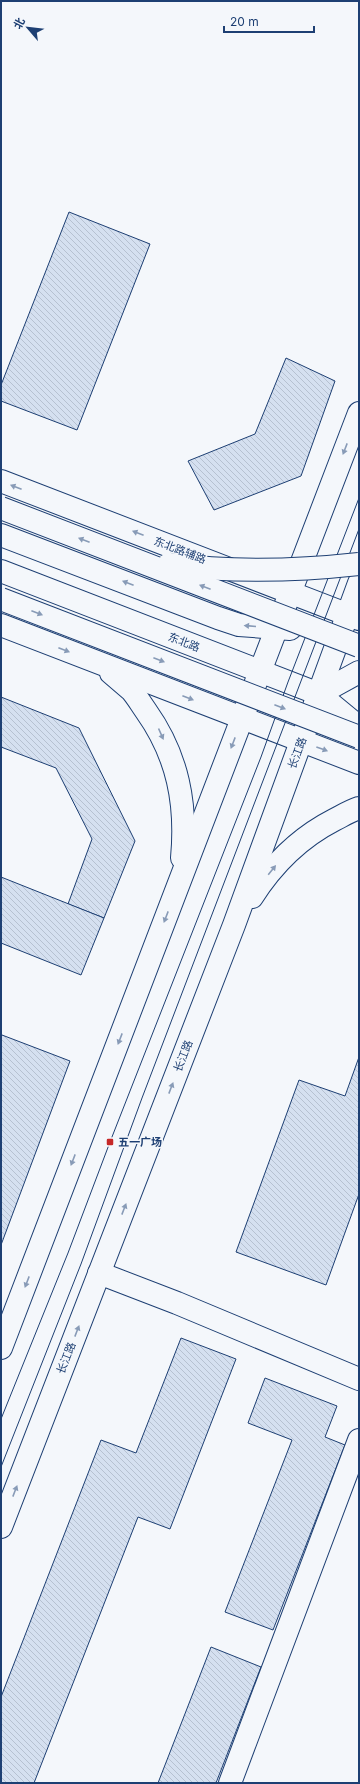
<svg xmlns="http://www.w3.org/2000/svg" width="360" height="1784" font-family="Inter,'Noto Sans SC',sans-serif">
  <defs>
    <pattern id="building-back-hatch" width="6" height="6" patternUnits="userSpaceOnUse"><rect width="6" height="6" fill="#d5e0f0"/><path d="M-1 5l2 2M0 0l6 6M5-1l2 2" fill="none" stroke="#b6c1d1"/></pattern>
  </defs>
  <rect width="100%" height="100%" fill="#f4f7fb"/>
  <g fill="url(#building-back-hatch)" stroke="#1d3f73">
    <path d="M69,212L150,244L77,430L1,401V385Z"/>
    <path d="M286,358L335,381L301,476L214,510L188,461L255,434Z"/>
    <path d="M1,697L79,728L135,841L104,918L68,904L92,839L56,768L1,747Z"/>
    <path d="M1,877L104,918L81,975L1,943Z"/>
    <path d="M2,1035L70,1061L1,1245V1037Z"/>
    <path d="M359,1057V1194L326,1285L236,1252L299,1080L345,1096Z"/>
    <path d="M181,1338L236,1359L170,1529L138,1517L34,1783H1V1697L101,1440L136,1453Z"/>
    <path d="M265,1378L337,1406L325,1437L345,1445L273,1630L225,1612L292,1440L248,1423Z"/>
    <path d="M211,1647L261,1667L216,1783H158Z"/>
  </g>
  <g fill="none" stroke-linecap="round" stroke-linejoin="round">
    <defs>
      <g id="minor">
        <path d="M99,1273L177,1303L359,1379"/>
        <path d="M230,1783L359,1440"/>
      </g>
      <g id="major">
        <path d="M1,481L359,619"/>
        <path d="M1,535L218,618L239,625L290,629"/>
        <path d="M1,571L319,694L359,727"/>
        <path d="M1,625L359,763"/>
        <path d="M111,673C118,679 125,685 132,691C137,697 141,704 146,711C178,756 187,804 182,858"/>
        <path d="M319,694L359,672"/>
        <path d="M252,897C273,864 299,838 334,820C342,816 350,811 359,808"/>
        <path d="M1,1348L359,413"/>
        <path d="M1,1527L234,925L359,583"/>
      </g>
    </defs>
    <use href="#minor" stroke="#1d3f73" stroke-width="24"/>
    <use href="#major" stroke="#1d3f73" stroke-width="24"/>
    <use href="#minor" stroke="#f4f7fb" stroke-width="22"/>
    <use href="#major" stroke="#f4f7fb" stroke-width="22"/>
    <g stroke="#1d3f73" stroke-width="1">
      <path d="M1,1419L68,1253L110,1142L261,757L288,682L359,498"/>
      <path d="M1,1467L81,1264L142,1098L359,529"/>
    </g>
    <defs>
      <g id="highway-bridge">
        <path d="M1,508L359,646"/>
        <path d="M169,564C233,573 295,571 359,564"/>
        <path d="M1,599L359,737"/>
      </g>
    </defs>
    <use href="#highway-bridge" stroke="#1d3f73" stroke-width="24" stroke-linecap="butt"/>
    <use href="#highway-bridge" stroke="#f4f7fb" stroke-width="22"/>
  </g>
  <defs><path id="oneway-solid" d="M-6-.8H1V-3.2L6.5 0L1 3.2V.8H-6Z"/></defs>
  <g fill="#889bb7">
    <use href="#oneway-solid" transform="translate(345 449) rotate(111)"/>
    <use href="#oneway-solid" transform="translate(16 487) rotate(-159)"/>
    <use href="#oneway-solid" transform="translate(138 533) rotate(-159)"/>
    <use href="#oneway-solid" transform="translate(84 540) rotate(-159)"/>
    <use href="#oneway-solid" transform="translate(128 583) rotate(-159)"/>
    <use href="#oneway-solid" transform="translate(205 587) rotate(-159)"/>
    <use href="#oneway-solid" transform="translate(37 613) rotate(21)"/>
    <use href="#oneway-solid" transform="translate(250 626) rotate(-175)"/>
    <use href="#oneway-solid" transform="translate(64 650) rotate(21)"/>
    <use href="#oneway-solid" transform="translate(159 660) rotate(21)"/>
    <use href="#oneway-solid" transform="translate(188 698) rotate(21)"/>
    <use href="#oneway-solid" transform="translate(280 707) rotate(21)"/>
    <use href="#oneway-solid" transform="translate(161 734) rotate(66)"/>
    <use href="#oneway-solid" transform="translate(233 743) rotate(111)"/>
    <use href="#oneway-solid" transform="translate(322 749) rotate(20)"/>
    <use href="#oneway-solid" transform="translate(272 870) rotate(-51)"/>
    <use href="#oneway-solid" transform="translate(166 917) rotate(111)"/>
    <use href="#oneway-solid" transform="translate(120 1039) rotate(111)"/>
    <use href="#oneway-solid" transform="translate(171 1088) rotate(-69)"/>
    <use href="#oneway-solid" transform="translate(73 1160) rotate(111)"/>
    <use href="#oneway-solid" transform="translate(124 1209) rotate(-69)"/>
    <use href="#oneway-solid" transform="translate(27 1282) rotate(111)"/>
    <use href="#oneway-solid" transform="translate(77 1331) rotate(-69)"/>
    <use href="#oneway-solid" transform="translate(15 1491) rotate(-69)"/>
  </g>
  <rect fill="#c62828" stroke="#f4f7fb" stroke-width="1.5" x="106" y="1138" width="8" height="8" rx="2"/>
  <g text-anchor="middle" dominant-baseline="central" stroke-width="3" stroke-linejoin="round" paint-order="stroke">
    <g font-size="11" fill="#1d3f73" stroke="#f4f7fb">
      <text transform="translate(180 550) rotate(21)">东北路辅路</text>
      <text transform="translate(184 642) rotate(21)">东北路</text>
      <text transform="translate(297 753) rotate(-70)">长江路</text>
      <text transform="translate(183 1056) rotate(-69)">长江路</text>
      <text transform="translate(66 1358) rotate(-69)">长江路</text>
    </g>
    <g font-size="11" font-weight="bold" fill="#1d3f73" stroke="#f4f7fb" text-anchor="start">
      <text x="118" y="1142">五一广场</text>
    </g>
  </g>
  <rect width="360" height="1784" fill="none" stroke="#1d3f73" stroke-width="4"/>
  <g transform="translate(28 28) rotate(298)" stroke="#f4f7fb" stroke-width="3" paint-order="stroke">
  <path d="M0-3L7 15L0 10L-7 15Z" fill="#1d3f73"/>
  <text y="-6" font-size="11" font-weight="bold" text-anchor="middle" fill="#1d3f73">北</text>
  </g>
  <path d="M224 26v6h90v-6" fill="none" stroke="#1d3f73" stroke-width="2"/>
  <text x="230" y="26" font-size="12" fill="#1d3f73" stroke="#f4f7fb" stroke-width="3" paint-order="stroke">20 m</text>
</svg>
